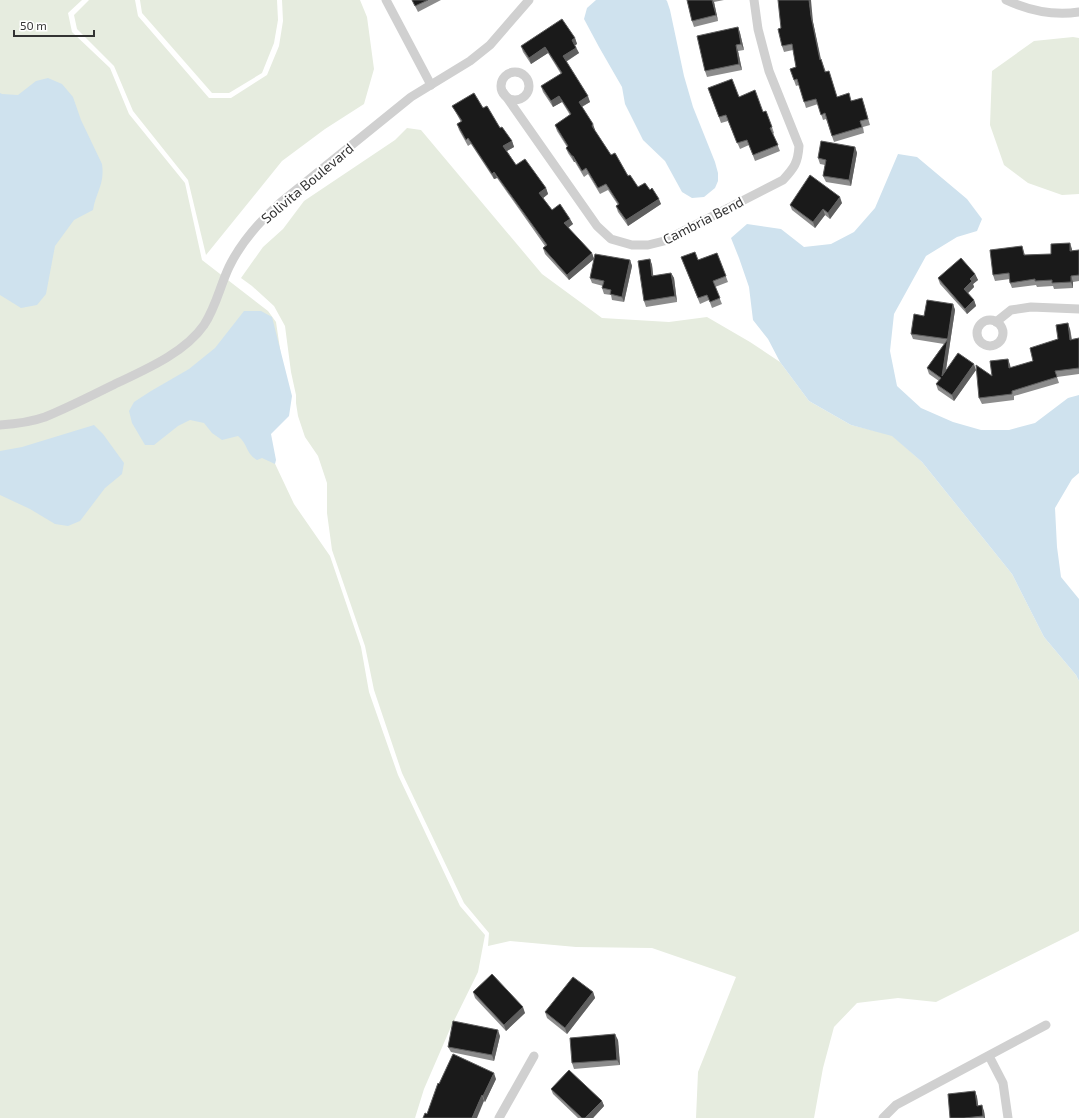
<svg xmlns="http://www.w3.org/2000/svg" width="1079" height="1118" font-family="'Exo 2',sans-serif">
  <rect width="100%" height="100%" fill="#fff"/>
  <g fill="#e6ecdf">
    <path d="M0,0H82L68,13L72,32L110,68L129,114L185,183L202,260L268,311L276,322L286,389L261,434L294,504L330,556L361,647L369,692L398,775L460,906L485,935L478,972L450,1029L424,1089L415,1118H0Z"/>
    <path d="M89,0H135L138,16L209,98H231L267,75L279,46L283,21L282,0H360L367,17L374,69L364,104L325,129L282,161L206,255L188,180L133,111L114,66L77,29L74,15Z"/>
    <path d="M140,0H277L278,20L274,43L262,73L229,93H212L142,13Z"/>
    <path d="M1073,37L1079,38V194L1062,195L1028,183L1004,165L990,125L992,71L1034,41Z"/>
    <path d="M407,128L421,130L542,274L602,318L669,322L707,317L750,342L780,362L809,401L851,425L892,435L922,462L1012,574L1044,637L1076,675L1079,681V931L936,1002L898,998L857,1003L834,1027L823,1068L814,1118H696L698,1072L736,977L652,948L576,947L510,941L488,946L489,933L464,903L402,773L374,690L365,646L332,550L327,513V483L318,456L305,437L298,416L296,403V395L291,372L285,326L274,306L252,286L241,278L263,247L283,229L304,201L395,140Z"/>
  </g>
  <g fill="#cfe2ee">
    <path d="M596,0H666L667,1L670,10L684,76L693,107L715,162L718,173V181L715,188L704,197L692,198L682,192L665,161L643,140L625,104L622,87L599,47L584,19L587,8Z"/>
    <path d="M48,78L62,84L73,97L81,120L102,164C105,184 96,192 93,210L74,220L55,246L46,294L37,305L21,308L0,295V93L2,94L18,95L36,81Z"/>
    <path d="M898,154L917,157L967,199L982,219L977,231L957,237L926,256L894,314L890,351L897,386L921,408L953,422L981,430H1009L1035,423L1068,398L1079,395V473L1072,479L1055,508L1057,547L1061,577L1079,599V681L1076,675L1044,637L1012,574L922,462L892,436L851,425L809,401L780,362L768,339L753,320L749,287L739,258L731,238L747,224L781,229L804,247L831,244L854,232L875,208Z"/>
    <path d="M244,311H261L272,317L292,396L289,416L271,434L276,460L275,464L262,458L257,460C245,453 249,445 238,436L222,440L212,433L204,423L190,420L178,426L154,445H145L132,423L129,411L134,402L151,391L189,369L215,348Z"/>
    <path d="M94,425L103,434L124,463L122,474L105,488L80,521L68,526L55,524L30,509L0,495V451L22,447Z"/>
  </g>
  <g fill="none" stroke-linecap="round" stroke-linejoin="round">
    <g stroke="#d0d0d0" stroke-width="9">
      <path d="M386,0L431,85"/>
      <path d="M1006,0C1030,11 1053,16 1079,12"/>
      <circle cx="515" cy="86" r="14"/>
      <path d="M503,92L597,226L611,239L632,245H648L664,241L783,180C794,168 798,163 799,146L769,71L758,29L754,0"/>
      <circle cx="990" cy="333" r="13"/>
      <path d="M996,322L1011,310L1031,307L1079,309"/>
      <path d="M0,425C15,424 31,422 45,417C67,408 89,397 111,386C142,371 184,354 204,325C216,307 220,286 229,267C241,242 260,221 280,203L411,97L470,61L490,45L529,0"/>
      <path d="M989,1056L1003,1083L1008,1118"/>
      <path d="M499,1118L534,1056"/>
      <path d="M883,1118L896,1105L1046,1025"/>
    </g>
  </g>
  <g fill="#8c8c8c">
    <path d="M412,0H441L418,12Z"/>
    <path d="M687,0H724L714,2L718,21L694,27L692,21Z"/>
    <path d="M813,22L821,59L826,72L829,71L837,97L864,104L870,125L863,127L864,133L834,142L826,119L823,120L818,104L806,108L799,85L796,86L790,69L796,67L793,50L784,52L782,46Z"/>
    <path d="M738,27L740,33L744,50L738,51L742,70L707,77L705,71Z"/>
    <path d="M575,38L577,44L575,45L579,53L566,62L590,102L582,107L595,130V131L611,155L638,187L650,190L661,204L628,226L618,212L616,206L618,205L608,190L600,194L588,174L584,177L575,162H574L568,153L566,148L567,147L557,131L555,125L570,115L562,102L553,107L543,92L541,86L561,74L548,53L531,64L523,52L521,46Z"/>
    <path d="M708,88L739,97L763,112L772,127L774,133L773,134L780,151L755,161L749,145L740,149L728,121L721,123Z"/>
    <path d="M452,106L483,108L512,141L514,147L507,151L516,165L546,188L548,194L543,198L552,210L570,219L573,224L568,228L592,253L594,259L569,280L545,254L543,248L545,246L497,178L494,179L471,144L468,146L459,130L457,124L461,122L455,111Z"/>
    <path d="M855,147L857,153L851,186L826,182L823,176L825,165L820,164L818,158Z"/>
    <path d="M842,203L830,219L825,215L815,228L792,210L790,205Z"/>
    <path d="M1022,246L1025,255L1051,254L1072,249V251L1079,250V281L1073,282V288L1054,289L1053,286L1037,287L1036,285L1012,288L1010,283V279L995,281L993,275Z"/>
    <path d="M717,253L728,282L715,287L722,304L712,308L709,300L700,304L681,257L698,260Z"/>
    <path d="M650,259L652,265L653,276L671,273L674,278L677,302L646,307L644,301Z"/>
    <path d="M630,260L632,266L624,302L612,300L611,295L604,294L602,288L603,286L592,283L590,278Z"/>
    <path d="M975,274L978,280L973,284L974,287L968,293L974,300L976,306L967,314L940,284L938,278Z"/>
    <path d="M953,304L955,310L946,370H976L954,401L938,390L936,384L939,381L929,374L927,368L944,344L913,339L911,334L924,316Z"/>
    <path d="M1070,329L1072,339L1079,338V374L1057,377L1059,383L1014,396V400L982,404L979,398L992,376L1008,359L1011,368L1033,361Z"/>
    <path d="M473,992L525,1013L506,1031L475,998Z"/>
    <path d="M593,992L595,998L567,1034L547,1018L545,1012Z"/>
    <path d="M500,1036L494,1061L451,1052L448,1047Z"/>
    <path d="M618,1040L620,1065L574,1069L572,1063Z"/>
    <path d="M496,1079L485,1102L484,1101L427,1114L439,1084Z"/>
    <path d="M551,1089L602,1101L604,1106L593,1118H578L553,1094Z"/>
    <path d="M975,1091L977,1097L978,1106L984,1111L985,1118H950Z"/>
  </g>
  <g fill="#5f5f5f">
    <path d="M712,0L714,2L718,21L716,15Z"/>
    <path d="M809,0H811L813,22L822,66L820,60L811,16Z"/>
    <path d="M738,27L740,33L744,50L741,44Z"/>
    <path d="M575,38L577,44L574,46L572,40Z"/>
    <path d="M736,45L738,51L742,70L739,64Z"/>
    <path d="M545,47L548,53L531,64L529,58Z"/>
    <path d="M576,48L579,53L565,62L563,56Z"/>
    <path d="M559,96L562,102L553,107L551,101Z"/>
    <path d="M588,96L590,102L581,107L579,102Z"/>
    <path d="M593,124L595,130L594,131L592,126Z"/>
    <path d="M512,141L514,147L505,152L503,146Z"/>
    <path d="M855,147L857,153L851,186L849,180Z"/>
    <path d="M572,156H573L575,162H574Z"/>
    <path d="M494,172L497,178L494,179L492,174Z"/>
    <path d="M546,188L548,194L542,199L539,193Z"/>
    <path d="M840,197L842,203L830,219L828,213Z"/>
    <path d="M659,199L661,204L628,226L626,220Z"/>
    <path d="M823,209L825,215L815,228L813,222Z"/>
    <path d="M570,219L573,224L566,229L564,223Z"/>
    <path d="M1070,243L1072,249V257L1070,251Z"/>
    <path d="M592,253L594,259L569,280L567,275Z"/>
    <path d="M650,259L652,265L654,282L652,276Z"/>
    <path d="M630,260L632,266L624,302L622,297Z"/>
    <path d="M671,273L674,278L677,302L675,296Z"/>
    <path d="M975,274L978,280L973,284L974,287L966,295L964,289L970,279Z"/>
    <path d="M1071,276L1073,282V288L1071,282Z"/>
    <path d="M974,300L976,306L967,314L965,309Z"/>
    <path d="M953,304L955,310L944,382L942,376Z"/>
    <path d="M1068,323L1070,329L1072,345L1070,340Z"/>
    <path d="M1008,359L1010,365L1011,374L1009,368Z"/>
    <path d="M974,364L976,370L954,401L952,395Z"/>
    <path d="M593,992L595,998L567,1034L565,1028Z"/>
    <path d="M523,1007L525,1013L506,1031L504,1025Z"/>
    <path d="M498,1030L500,1036L494,1061L492,1055Z"/>
    <path d="M615,1034L618,1040L620,1065L617,1060Z"/>
    <path d="M494,1073L496,1079L485,1102L483,1096Z"/>
    <path d="M975,1091L977,1097L979,1112L977,1106Z"/>
    <path d="M482,1095L484,1101L477,1118H472Z"/>
    <path d="M602,1101L604,1106L593,1118H585Z"/>
    <path d="M982,1105L984,1111L985,1118H984L983,1116Z"/>
  </g>
  <g fill="#1a1a1a" stroke="#5f5f5f">
    <path d="M412,0H428L415,6Z"/>
    <path d="M687,0H712L716,15L692,21Z"/>
    <path d="M778,0H809L811,16L820,60L821,59L825,72L829,71L837,97L849,93L851,101L862,98L868,119L860,121L862,127L832,136L825,113L821,115L816,99L804,102L797,79L794,80L790,69L796,67L792,44L782,46L778,29L781,28Z"/>
    <path d="M562,19L575,38L572,40L576,48L563,56L588,96L579,102L593,124L592,126L611,155L615,153L628,176L630,175L638,187L645,183L650,190L652,188L659,199L626,220L616,206L619,204L606,184L598,188L586,168L582,171L573,156H572L566,148L568,146L555,125L571,114L559,96L551,101L541,86L562,73L545,47L529,58L521,46Z"/>
    <path d="M738,27L741,44L736,45L739,64L705,71L697,36Z"/>
    <path d="M732,79L739,97L755,90L763,112L766,111L772,127L770,128L778,145L753,155L747,140L737,143L726,115L719,117L708,88Z"/>
    <path d="M474,93L483,108L487,106L500,128L502,127L512,141L503,146L516,165L525,159L546,188L539,193L552,210L560,204L570,219L564,223L592,253L567,275L543,248L547,245L494,172L492,174L468,138L466,140L457,124L462,121L452,106Z"/>
    <path d="M821,141L855,147L849,180L823,176L826,160L818,158Z"/>
    <path d="M810,175L840,197L828,213L823,209L813,222L790,205Z"/>
    <path d="M1070,243V251L1079,250V275L1071,276V282L1052,283V280L1035,281V279L1010,283L1009,273L993,275L990,250L1022,246L1024,255L1051,254V244Z"/>
    <path d="M695,252L698,260L717,253L726,276L713,281L720,298L710,302L707,295L698,298L681,257Z"/>
    <path d="M595,254L630,260L622,297L610,294L611,290L602,288L604,281L590,278Z"/>
    <path d="M961,258L975,274L970,279L972,281L964,289L974,300L965,309L938,278Z"/>
    <path d="M650,259L652,276L671,273L675,296L644,301L638,261Z"/>
    <path d="M927,300L953,304L942,376L958,353L974,364L952,395L936,384L941,378L927,368L948,339L911,334L914,314L924,316Z"/>
    <path d="M1068,323L1070,340L1079,338V368L1055,371L1057,377L1012,391V394L979,398L976,365L992,376L990,361L1008,359L1009,368L1033,361L1030,348L1058,339L1056,325Z"/>
    <path d="M492,974L523,1007L504,1025L473,992Z"/>
    <path d="M573,977L593,992L565,1028L545,1012Z"/>
    <path d="M453,1021L498,1030L492,1055L448,1047Z"/>
    <path d="M615,1034L617,1060L572,1063L570,1038Z"/>
    <path d="M453,1054L494,1073L483,1096L482,1095L472,1118H423L425,1113L427,1114L438,1083L439,1084Z"/>
    <path d="M569,1070L602,1101L585,1118H582L551,1089Z"/>
    <path d="M975,1091L977,1106L982,1105L983,1116L964,1118H950L948,1094Z"/>
  </g>
  <g text-anchor="middle" dominant-baseline="central" stroke-width="4" stroke-linejoin="round" paint-order="stroke">
    <g font-size="14" fill="#333" stroke="#fff">
      <text transform="translate(307 183) rotate(-40)">Solivita Boulevard</text>
      <text transform="translate(703 220) rotate(-27)">Cambria Bend</text>
    </g>
  </g>
  <path d="M14 30v6h80v-6" fill="none" stroke="#333333" stroke-width="2"/>
  <text x="20" y="30" font-size="12" fill="#333333" stroke="#ffffff" stroke-width="3" paint-order="stroke">50 m</text>
</svg>
